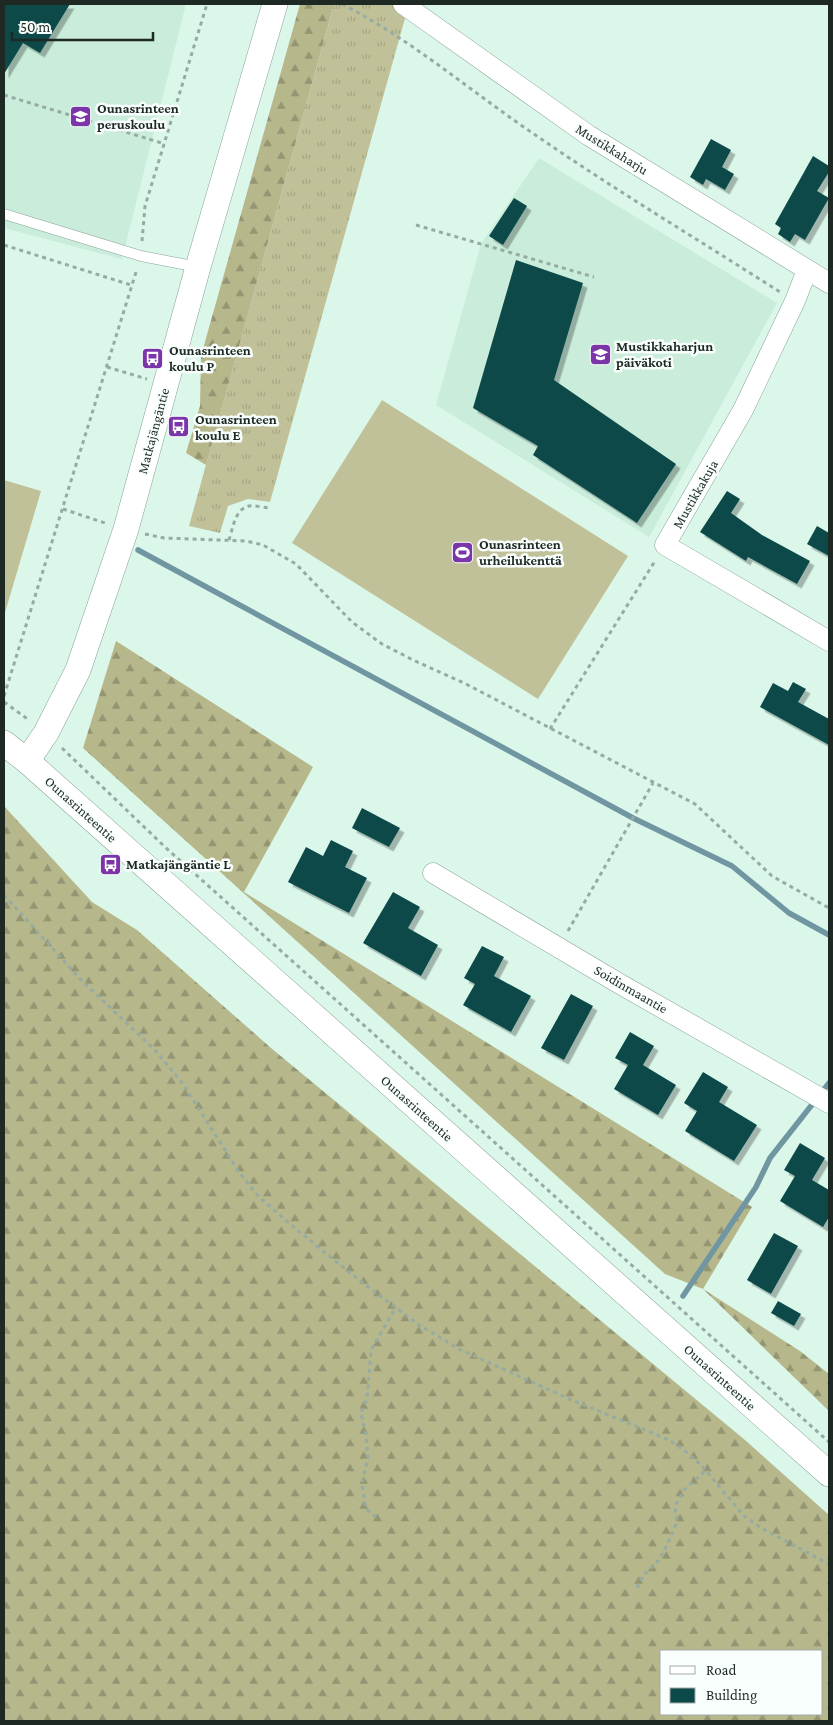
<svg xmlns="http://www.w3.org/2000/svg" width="833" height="1725" font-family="'Crimson Pro',serif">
  <defs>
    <pattern id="grass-tufts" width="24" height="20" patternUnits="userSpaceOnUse" patternTransform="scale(1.25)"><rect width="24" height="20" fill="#c0c198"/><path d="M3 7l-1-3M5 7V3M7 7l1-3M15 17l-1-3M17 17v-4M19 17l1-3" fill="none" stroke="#a5a683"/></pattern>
    <pattern id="forest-firs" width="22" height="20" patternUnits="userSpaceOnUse" patternTransform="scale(1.25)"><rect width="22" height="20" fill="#b7b78c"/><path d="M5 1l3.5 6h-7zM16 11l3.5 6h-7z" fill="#949572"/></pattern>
    <filter id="shadow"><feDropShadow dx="4.5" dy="4.5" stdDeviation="0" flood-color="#0004"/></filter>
  </defs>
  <rect width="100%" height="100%" fill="#dbf7ea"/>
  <g fill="#c9ecdb">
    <path d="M4,4H186L122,259L4,228Z"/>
    <path d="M539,158L777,303L649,537L436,405L481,244Z"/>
  </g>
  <path fill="url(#grass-tufts)" d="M334,4H409L270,502L248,499L228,506L220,533L189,526Z"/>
  <g fill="url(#forest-firs)" fill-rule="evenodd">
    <path d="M300,4H334L206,465L186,453L200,406L201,356Z"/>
    <path d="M116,641L313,767L244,892L752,1207L703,1289L800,1351L829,1374V1411L703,1289L665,1274L83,748Z"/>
    <path d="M4,806L92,902L137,930L271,1048L745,1440L829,1515V1721H4ZM822,1651V1714H662V1651Z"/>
  </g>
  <g fill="#c0c198">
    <path d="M382,400L628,556L538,699L292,543Z"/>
    <path d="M4,480L41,491L4,616Z"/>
  </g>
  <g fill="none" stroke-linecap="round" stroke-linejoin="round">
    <g stroke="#7096a2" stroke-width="5.5">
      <path d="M138,550L633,818L732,866L789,913L829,935"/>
      <path d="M683,1296L756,1187L770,1158L829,1083"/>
    </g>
  </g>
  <g fill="#0c4a49" filter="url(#shadow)">
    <path d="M4,4H70L40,53L23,43L4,74Z"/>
    <path d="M711,139L731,150L722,167L734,174L725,190L706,179L703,185L690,177Z"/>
    <path d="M813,156L829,166V172L817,191L829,198L805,240L795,234L790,242L778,234L781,228L775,224Z"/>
    <path d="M514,198L527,206L503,245L489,236Z"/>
    <path d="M516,260L583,283L554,380L676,464L637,523L533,455L538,446L473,408Z"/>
    <path d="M727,491L740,499L731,513L762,535L810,561L797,584L748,557L746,561L700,532Z"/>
    <path d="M817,526L829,533V556L807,544Z"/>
    <path d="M793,682L806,689L798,702L829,719V745L760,707L773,683L788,691Z"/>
    <path d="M362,808L400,828L389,847L352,828Z"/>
    <path d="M331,840L353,851L345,867L367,878L349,913L288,882L306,847L323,856Z"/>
    <path d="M393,892L420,907L408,928L438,945L421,976L363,943Z"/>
    <path d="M482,946L504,957L494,976L531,996L511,1032L463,1005L475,984L464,978Z"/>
    <path d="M571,994L593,1006L564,1060L541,1048Z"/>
    <path d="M630,1032L654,1046L643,1065L676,1085L658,1115L614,1089L628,1065L615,1058Z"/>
    <path d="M703,1072L728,1087L719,1102L757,1125L734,1161L685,1131L697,1111L684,1103Z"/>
    <path d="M800,1143L825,1158L812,1180L829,1190V1217L823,1227L780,1201L795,1176L784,1170Z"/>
    <path d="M774,1233L798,1246L771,1294L747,1280Z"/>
    <path d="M778,1301L801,1314L794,1326L771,1313Z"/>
  </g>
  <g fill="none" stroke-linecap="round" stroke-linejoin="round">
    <defs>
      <path id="service" d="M4,214L141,256L198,267"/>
      <g id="minor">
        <path d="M403,4L588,135L829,283"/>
        <path d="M807,270L795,301L743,410L665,545L829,641"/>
        <path d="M433,873L620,984L829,1103"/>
      </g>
      <g id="tertiary">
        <path d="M4,743L27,761L829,1474"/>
        <path d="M27,761L46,733L78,670L126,529L198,267L275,4"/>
      </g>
    </defs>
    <use href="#service" stroke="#89a397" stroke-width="11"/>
    <use href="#minor" stroke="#89a397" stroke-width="21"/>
    <use href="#tertiary" stroke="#89a397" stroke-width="26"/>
    <g stroke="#96aba1" stroke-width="3" stroke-dasharray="4 4" stroke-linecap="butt">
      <path d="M342,4C410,39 468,89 531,132C612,188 697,239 780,292"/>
      <path d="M4,95L165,144"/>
      <path d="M416,225L594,277"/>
      <path d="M142,241L145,206L207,4"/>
      <path d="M4,245L131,285"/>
      <path d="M107,367L147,379"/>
      <path d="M63,509L105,523"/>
      <path d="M145,534L164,538L246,541L263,545L296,564L352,622L382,644L413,660L466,684L695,804L772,876L829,908"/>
      <path d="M229,540C233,528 235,509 249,506C255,505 264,508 270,508"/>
      <path d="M4,696L137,269"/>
      <path d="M4,702L29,720"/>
      <path d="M550,729L655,561"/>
      <path d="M62,748L165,847L829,1442"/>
      <path d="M4,895L83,982L155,1050L183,1084L239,1172L259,1197L296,1229L359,1280L419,1325L461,1350L567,1398L667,1439L684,1450L701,1465L744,1516L763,1529L829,1564"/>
      <path d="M568,931L653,783"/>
      <path d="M376,1517L366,1509L362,1483L368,1458L366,1436L361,1413L367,1399L371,1350L396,1307"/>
      <path d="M637,1588L643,1576L659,1560L667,1545L677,1522L675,1506L685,1489L705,1471"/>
    </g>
    <use href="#service" stroke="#fff" stroke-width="10"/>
    <use href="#minor" stroke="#fff" stroke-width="20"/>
    <use href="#tertiary" stroke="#fff" stroke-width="25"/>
  </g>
  <defs>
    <symbol id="school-square" viewBox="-11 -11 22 22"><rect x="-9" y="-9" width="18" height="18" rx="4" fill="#7b35a9" stroke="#f9fffc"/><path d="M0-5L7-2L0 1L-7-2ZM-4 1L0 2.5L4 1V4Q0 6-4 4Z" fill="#fff"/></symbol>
    <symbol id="bus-square" viewBox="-11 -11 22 22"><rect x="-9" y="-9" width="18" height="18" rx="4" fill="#7b35a9" stroke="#f9fffc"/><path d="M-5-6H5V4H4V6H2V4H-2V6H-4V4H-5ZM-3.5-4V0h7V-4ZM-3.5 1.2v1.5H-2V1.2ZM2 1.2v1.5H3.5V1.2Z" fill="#fff"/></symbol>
    <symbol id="stadium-square" viewBox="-11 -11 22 22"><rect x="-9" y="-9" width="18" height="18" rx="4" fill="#7b35a9" stroke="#f9fffc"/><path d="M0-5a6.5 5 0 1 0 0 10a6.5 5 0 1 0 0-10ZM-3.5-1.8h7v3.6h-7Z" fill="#fff"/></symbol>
  </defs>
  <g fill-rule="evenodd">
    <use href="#school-square" x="68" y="104" width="25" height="25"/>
    <use href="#school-square" x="588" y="342" width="25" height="25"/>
    <use href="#bus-square" x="140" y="346" width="25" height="25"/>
    <use href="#bus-square" x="166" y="414" width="25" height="25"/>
    <use href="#stadium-square" x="450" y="540" width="25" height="25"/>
    <use href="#bus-square" x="98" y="852" width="25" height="25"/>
  </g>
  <g text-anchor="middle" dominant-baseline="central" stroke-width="5" stroke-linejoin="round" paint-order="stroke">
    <g font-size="14" font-weight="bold" fill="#1f2924" stroke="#f9fffc" text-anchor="start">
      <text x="97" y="108">Ounasrinteen<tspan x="97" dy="16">peruskoulu</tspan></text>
      <text x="616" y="346">Mustikkaharjun<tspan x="616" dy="16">päiväkoti</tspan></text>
      <text x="169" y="350">Ounasrinteen<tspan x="169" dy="16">koulu P</tspan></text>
      <text x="195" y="419">Ounasrinteen<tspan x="195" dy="16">koulu E</tspan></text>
      <text x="479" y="544">Ounasrinteen<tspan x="479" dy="16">urheilukenttä</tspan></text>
      <text x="126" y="864">Matkajängäntie L</text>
    </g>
    <g font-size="14" fill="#1f2924" stroke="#f9fffc">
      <text transform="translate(612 149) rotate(32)">Mustikkaharju</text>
      <text transform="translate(153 431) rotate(-75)">Matkajängäntie</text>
      <text transform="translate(695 494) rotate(-60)">Mustikkakuja</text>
      <text transform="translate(81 809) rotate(42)">Ounasrinteentie</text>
      <text transform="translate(631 989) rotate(30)">Soidinmaantie</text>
      <text transform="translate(417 1108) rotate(42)">Ounasrinteentie</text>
      <text transform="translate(720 1377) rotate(42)">Ounasrinteentie</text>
    </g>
  </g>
  <rect width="833" height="1725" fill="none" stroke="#1f2924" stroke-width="10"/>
  <rect x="660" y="1650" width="162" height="65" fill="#f9fffc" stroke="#a2a9a6"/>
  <rect x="670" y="1666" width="25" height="8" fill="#ffffff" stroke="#a2a9a6"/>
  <text x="706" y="1675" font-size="15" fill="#1f2924">Road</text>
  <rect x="670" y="1688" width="25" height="15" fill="#0c4a49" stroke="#a2a9a6"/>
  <text x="706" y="1700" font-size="15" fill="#1f2924">Building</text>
  <path d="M12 32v8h141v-8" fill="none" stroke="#1f2924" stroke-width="2.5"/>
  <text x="20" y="32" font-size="15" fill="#1f2924" stroke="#f9fffc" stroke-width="4" paint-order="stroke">50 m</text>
</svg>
